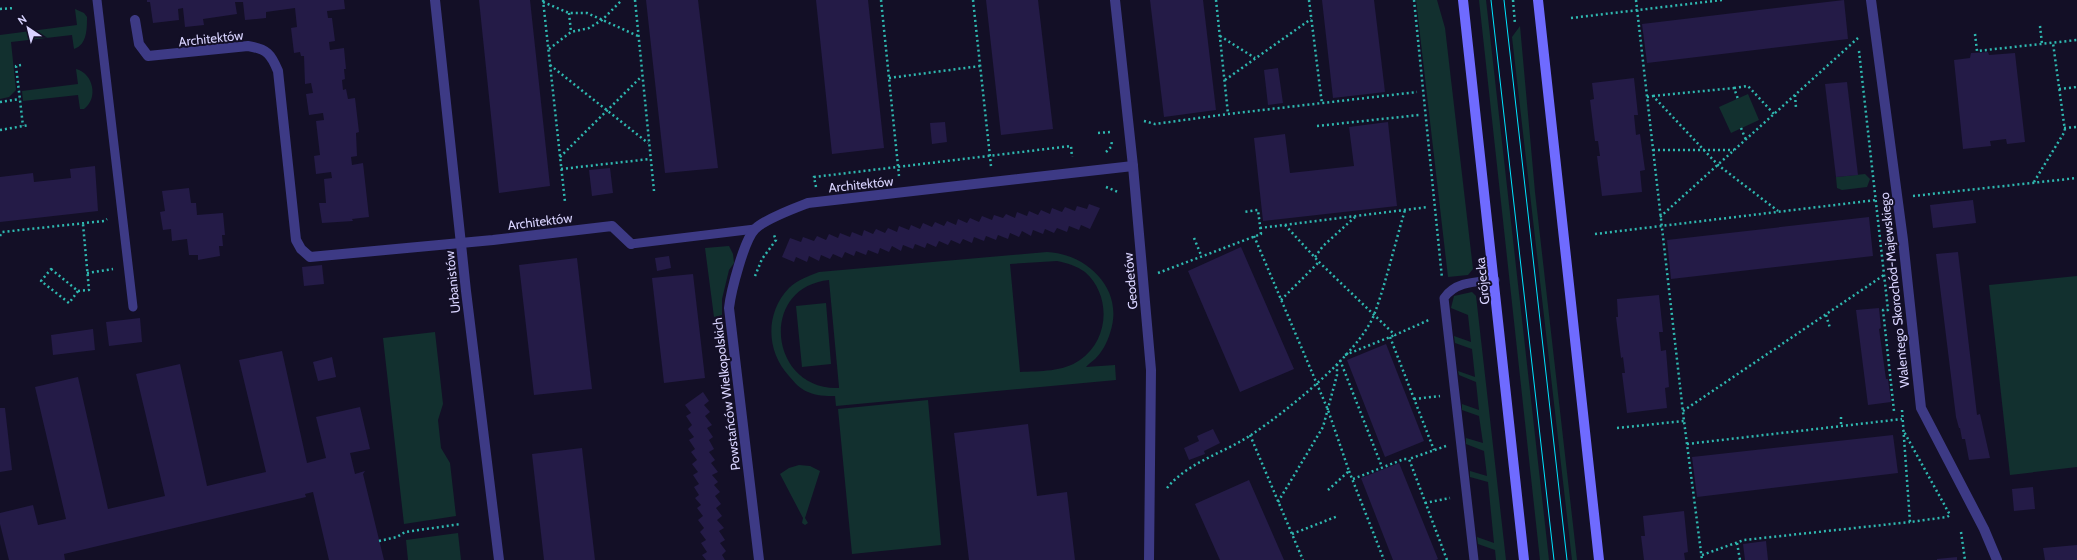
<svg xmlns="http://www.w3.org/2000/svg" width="2077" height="560" font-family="Cabin,sans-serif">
  <rect width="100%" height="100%" fill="#130f26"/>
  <g fill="#12302f" fill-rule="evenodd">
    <path d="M1416,0H1437L1445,28L1473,269L1468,275L1448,277Z"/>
    <path d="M1479,0H1486L1549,560H1540Z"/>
    <path d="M75,9L84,13L87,17C87,29 87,45 74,49L72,35L11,42L16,90L9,97L0,99V35L77,25Z"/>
    <path d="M1520,26L1535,192L1577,560H1572L1512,37Z"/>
    <path d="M76,69C93,73 99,98 84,109H80L78,95L23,101L22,91L78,84Z"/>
    <path d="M1748,94L1759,120L1731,133L1719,107Z"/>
    <path d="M1865,174L1870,179L1867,187L1842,190L1837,188L1836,177Z"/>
    <path d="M729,246L733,254L734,263L729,270L722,299V315L714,317L705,248Z"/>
    <path d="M1047,252C1088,254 1125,290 1110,333C1107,343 1102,352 1095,359C1092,362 1088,364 1086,367L1115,365L1116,380L836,406L835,396C826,396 816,396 808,392C800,389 794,382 789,376C766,351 765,313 789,288C797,280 809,276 819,272ZM1057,261C1067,263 1077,266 1085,272C1112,296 1109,340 1080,360C1063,372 1040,371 1020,372L1010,264ZM829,280L839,387V388C769,391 758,287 829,280Z"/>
    <path d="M2077,276V467L2010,475L1989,285Z"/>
    <path d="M1472,292L1476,296L1506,560H1496L1495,550L1478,544L1477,537L1494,543L1488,482L1470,477V471L1487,476L1484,451L1466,444V438L1483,443L1479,416L1462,410V404L1479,410L1476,382L1459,375L1458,371L1475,377L1472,349L1455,343L1454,336L1471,342L1468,315L1451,308L1454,296Z"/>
    <path d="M826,303L831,364L802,367L796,306Z"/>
    <path d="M435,332L443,404L438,420L441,448L450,463L456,516L404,524L383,338Z"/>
    <path d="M928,400L941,545L852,554L838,409Z"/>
    <path d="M799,465L810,466L820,471L805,518L808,523L805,525L802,523L803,518L780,474L789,468Z"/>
    <path d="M458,533L461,560H408L406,540Z"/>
  </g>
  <g fill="#241b47">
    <path d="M147,0H344L345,9L327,11L328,18H332L335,41L329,42L330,50L344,48L346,69H344L345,79L342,80L343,90L346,89L348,99L355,98L359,132L356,133L357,156L351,157L352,165L363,163L369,217L352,219L353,221L322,223L319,203H326L324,179L332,178L331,172L316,174L314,156L320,155L316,121L324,120L323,113L309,115L306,94L313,93L311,83L305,84L304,56H301L300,52L294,53L291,28L297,27L295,8L266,12V18L245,20L243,2H235L237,14L203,19L204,25L185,27L183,8L178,9L179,20L153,23L150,2H147Z"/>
    <path d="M479,0H530L550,186L499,193Z"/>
    <path d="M646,0H698L718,168L665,173Z"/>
    <path d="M816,0H868L884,148L832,154Z"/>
    <path d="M986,0H1038L1053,129L1001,135Z"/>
    <path d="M1150,0H1203L1216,110L1164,117Z"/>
    <path d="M1322,0H1374L1385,92L1333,98Z"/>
    <path d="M1844,0L1848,39L1647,63L1642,24Z"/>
    <path d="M1988,52L1989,55L2015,53L2025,142L2007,144L2006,139L1990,141L1991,146L1963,149L1954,60L1970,58L1971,53Z"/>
    <path d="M1278,68L1283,103L1268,105L1264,70Z"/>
    <path d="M1634,78L1638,115H1634L1636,135L1640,134L1645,170L1640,171L1642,192L1602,196L1597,156H1600L1598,141H1595L1590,100L1594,99L1592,83Z"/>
    <path d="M1847,82L1858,175L1836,177L1825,84Z"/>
    <path d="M945,122L947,142L932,144L930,123Z"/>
    <path d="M1388,122L1397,206L1263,221L1254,138L1285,134L1290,173L1354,166L1349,127Z"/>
    <path d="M95,166L98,211L0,222V177L33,173L34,182L71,178L70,169Z"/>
    <path d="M610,168L613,193L592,196L589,170Z"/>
    <path d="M189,188L191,203H196L197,215L223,213L225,235H222L223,246H219L220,256L198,260V255H189L187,239L172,241L171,229L163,230L160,212L165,211L162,191Z"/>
    <path d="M1973,200L1976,223L1933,228L1930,205Z"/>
    <path d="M1089,204L1100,208L1090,229L1081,225L1079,230L1069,226L1067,232L1057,228L1054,233L1045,229L1043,234L1033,230L1031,236L1022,231L1019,237L1010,233L1008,239L998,235L996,240L986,236L984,241L974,237L972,243L963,239L960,244L951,240L948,245L939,241L936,247L927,243L925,248L915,244L913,249L903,245L901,251L892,246L889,252L880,248L878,254L868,250L866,255L856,251L854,256L845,252L842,258L833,254L830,259L821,255L819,261L809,256L807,262L796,257L794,262L782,257L790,238L801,242L803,237L814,241L817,236L826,240L829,234L838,238L840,233L850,237L852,232L862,236L864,230L873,234L876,229L885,233L888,228L897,232L899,226L909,230L911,225L920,229L923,223L932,227L935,222L944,226L947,221L956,225L958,219L967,223L970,218L979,222L982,216L992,220L994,215L1003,218L1006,214L1015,218L1017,212L1027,216L1029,211L1038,215L1041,210L1050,214L1052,208L1062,212L1065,207L1075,211L1077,206L1087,209Z"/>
    <path d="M1869,217L1873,256L1671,279L1667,240Z"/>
    <path d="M1241,247L1294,369L1240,392L1188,271Z"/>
    <path d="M1958,252L1977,415L1980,414L1990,458L1969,460L1965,439H1962L1960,428H1959L1956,417L1936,254Z"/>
    <path d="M669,256L671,268L657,271L655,258Z"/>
    <path d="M577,258L592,389L534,395L519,265Z"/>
    <path d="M322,265L324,284L304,286L302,267Z"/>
    <path d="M693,274L705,378L664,383L652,278Z"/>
    <path d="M1659,295L1663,332H1659L1661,351L1666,350L1669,387L1665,388L1667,408L1627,413L1622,373H1625L1623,357L1621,358L1616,317H1618L1617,299Z"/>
    <path d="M1879,308L1881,328L1879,329L1886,379H1888L1891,402L1868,405L1856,310Z"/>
    <path d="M140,318L142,342L109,346L106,322Z"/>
    <path d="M93,329L95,350L53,355L51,335Z"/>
    <path d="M1386,344L1424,441L1385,457L1347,360Z"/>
    <path d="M282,351L307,463L326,458L316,417L360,407L370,449L350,453L355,474L365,471L363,474L384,560H329L313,492L305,494L306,497L64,554L65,560H9L0,524V513L33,505L38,525L66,519L35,387L78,377L108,509L165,496L136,374L180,364L207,486L266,472L239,360Z"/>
    <path d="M332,357L336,377L318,381L313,362Z"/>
    <path d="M703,392L709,401L704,405L710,412L705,416L712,425L707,428L713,437L709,440L714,449L709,452L715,460L711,463L718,472L712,475L718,482L714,485L720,492L715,496L721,504L716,508L722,516L717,520L724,528L719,531L725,540L720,543L726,551L722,555L725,560H706L702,555L707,552L701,543L706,540L700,532L704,528L698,520L703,516L697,508L701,505L695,498L699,495L694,487L699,484L693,475L698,472L692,464L697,460L691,452L695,449L689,440L694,437L688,429L692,425L686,416L691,413L685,405Z"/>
    <path d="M0,408H5L12,470L0,472Z"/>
    <path d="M1028,424L1037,496L1067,492L1075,560H969L954,433Z"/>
    <path d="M1213,429L1220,443L1204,451L1205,454L1189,460L1184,448L1199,441L1197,436Z"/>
    <path d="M1893,435L1898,473L1697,497L1692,457Z"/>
    <path d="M582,448L595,560H544L532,454Z"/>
    <path d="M1399,463L1438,559L1436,560H1393L1361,478Z"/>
    <path d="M1249,480L1284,560H1220L1195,504Z"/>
    <path d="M2033,487L2035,509L2014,511L2012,489Z"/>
    <path d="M1684,511L1688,552L1684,553L1685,560H1644L1641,536H1645L1643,516Z"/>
    <path d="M1766,541L1768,560H1745L1743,544Z"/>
    <path d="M2077,545V560H2045L2043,548Z"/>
    <path d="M1957,557V560H1937V559Z"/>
  </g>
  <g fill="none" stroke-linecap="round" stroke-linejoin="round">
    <g stroke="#2fb8b0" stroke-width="2.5" stroke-dasharray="2 3" stroke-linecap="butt">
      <path d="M543,0L565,202"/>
      <path d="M635,0L654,191"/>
      <path d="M881,0L899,176"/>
      <path d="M973,0L991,166"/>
      <path d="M1216,0L1228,114"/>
      <path d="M1309,0L1322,104"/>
      <path d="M1414,0L1442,278"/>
      <path d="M1513,0L1515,24"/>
      <path d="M1636,0L1684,421L1702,560"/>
      <path d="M543,2L569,13H587L638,36"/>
      <path d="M0,9L14,8"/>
      <path d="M569,13L571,32"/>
      <path d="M1571,18L1722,0"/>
      <path d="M2040,26L2042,44"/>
      <path d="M1975,34L1977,51L2077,40"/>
      <path d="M1220,36L1255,58"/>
      <path d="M549,49L571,32L589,28L602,20L622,0"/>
      <path d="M1859,51L1888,310H1883L1894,411"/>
      <path d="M21,65L16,66L23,126"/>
      <path d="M550,65L648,143"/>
      <path d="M889,78L980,66"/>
      <path d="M1225,80L1311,19"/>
      <path d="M1734,88L1748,86L1774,114"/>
      <path d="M2059,89L2077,87"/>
      <path d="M1795,95L1796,108"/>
      <path d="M1653,96L1734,88L1738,99"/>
      <path d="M1647,97L1653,96L1718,165L1778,211"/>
      <path d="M0,102L20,99"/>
      <path d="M1144,121L1155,124L1228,114L1417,92"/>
      <path d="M1317,126L1419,115"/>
      <path d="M1741,128L1746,140"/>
      <path d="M2064,128L2077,127"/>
      <path d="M0,130L29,125"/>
      <path d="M1098,133L1111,132V134"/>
      <path d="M1653,150H1734"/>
      <path d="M1106,152L1111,147L1112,141"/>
      <path d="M560,157L642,76"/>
      <path d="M561,169L650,159"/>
      <path d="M2034,182L2065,131L2053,43"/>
      <path d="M816,187L814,177L1071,146L1072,157"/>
      <path d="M1106,187L1118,192"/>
      <path d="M1913,196L2077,178"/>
      <path d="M1660,217L1858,38"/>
      <path d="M1285,225L1319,262L1395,335L1431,319"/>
      <path d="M1260,228L1428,207"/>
      <path d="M1595,234L1876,200"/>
      <path d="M0,236L2,232L104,221L107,219"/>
      <path d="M1254,236L1328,410L1349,471L1328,490"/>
      <path d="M1194,238L1201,255"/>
      <path d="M1315,257L1323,246L1355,217"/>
      <path d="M51,269L78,291L69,303L41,281Z"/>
      <path d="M87,273L113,269"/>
      <path d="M1158,273L1261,234L1258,210L1243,212"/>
      <path d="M755,276L762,259L776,240L774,235"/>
      <path d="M78,291L89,290L83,224"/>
      <path d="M1281,300L1319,262"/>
      <path d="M1826,315L1830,328"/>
      <path d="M1390,337L1434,450"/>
      <path d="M1345,355L1395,335"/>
      <path d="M1340,360L1382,467"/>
      <path d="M1414,399L1440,396"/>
      <path d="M1902,410L1910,522L1947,517L1950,515L1903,430"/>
      <path d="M1683,411L1884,275"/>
      <path d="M1841,417V426"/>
      <path d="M1617,428L1684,421"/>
      <path d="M1250,435L1303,560"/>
      <path d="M1687,444L1902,419"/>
      <path d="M1446,446L1409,459L1447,560"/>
      <path d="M1349,471L1384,560"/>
      <path d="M1353,479L1404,459H1409"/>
      <path d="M1167,488C1188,462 1224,453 1251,435C1287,411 1358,354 1374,315C1386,283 1395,243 1405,210"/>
      <path d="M1278,502L1323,427L1337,375V363"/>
      <path d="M1425,503L1450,498"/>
      <path d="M1961,532L1965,560"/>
      <path d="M1292,534L1338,516"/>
      <path d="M379,541L397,537L405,532L461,524"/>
      <path d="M1737,543L1740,560"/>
      <path d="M1702,555L1744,540L1910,522"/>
    </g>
    <g stroke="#3d3a85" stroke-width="9">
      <path d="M97,0L133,307"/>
      <path d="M631,244L755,229"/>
      <path d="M1474,560L1444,298C1456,281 1476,282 1495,280"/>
    </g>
    <g stroke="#3d3a85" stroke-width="10">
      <path d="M435,0L466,291L499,560"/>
      <path d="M1115,0L1133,166L1151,370L1149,560"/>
      <path d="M1871,0L1903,240L1921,408L1984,529L1997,560"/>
      <path d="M135,20L139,44L148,56L248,46C267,49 271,54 278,71L296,240L301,249L310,257L493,240L612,226L631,244"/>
      <path d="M759,560L729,308C731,291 744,240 755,229C765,219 795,208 808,203L1133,166"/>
    </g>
    <g stroke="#6f6bff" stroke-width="10">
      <path d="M1463,0L1524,560"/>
      <path d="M1538,0L1599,560"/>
    </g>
    <g stroke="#00e5ff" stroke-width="1">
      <path d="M1491,0L1554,560"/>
      <path d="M1504,0L1567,560"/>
    </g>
  </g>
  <g text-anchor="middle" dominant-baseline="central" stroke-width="4" stroke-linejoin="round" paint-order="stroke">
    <g font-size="13" fill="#d9d4ff" stroke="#130f26">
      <text transform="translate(211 38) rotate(-6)">Architektów</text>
      <text transform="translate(861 184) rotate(-6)">Architektów</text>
      <text transform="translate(540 221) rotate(-7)">Architektów</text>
      <text transform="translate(1130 281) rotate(-95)">Geodetów</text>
      <text transform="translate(1482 281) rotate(-96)">Grójecka</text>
      <text transform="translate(452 282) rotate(-96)">Urbanistów</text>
      <text transform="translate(1894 290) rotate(-96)">Walentego Skorochód-Majewskiego</text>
      <text transform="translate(726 394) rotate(-97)">Powstańców Wielkopolskich</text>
    </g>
  </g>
  <g transform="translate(28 28) rotate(325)" stroke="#130f26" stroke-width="3" paint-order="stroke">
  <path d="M0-3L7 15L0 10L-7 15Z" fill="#d9d4ff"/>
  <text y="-6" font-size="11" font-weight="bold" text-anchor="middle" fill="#d9d4ff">N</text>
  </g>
</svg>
